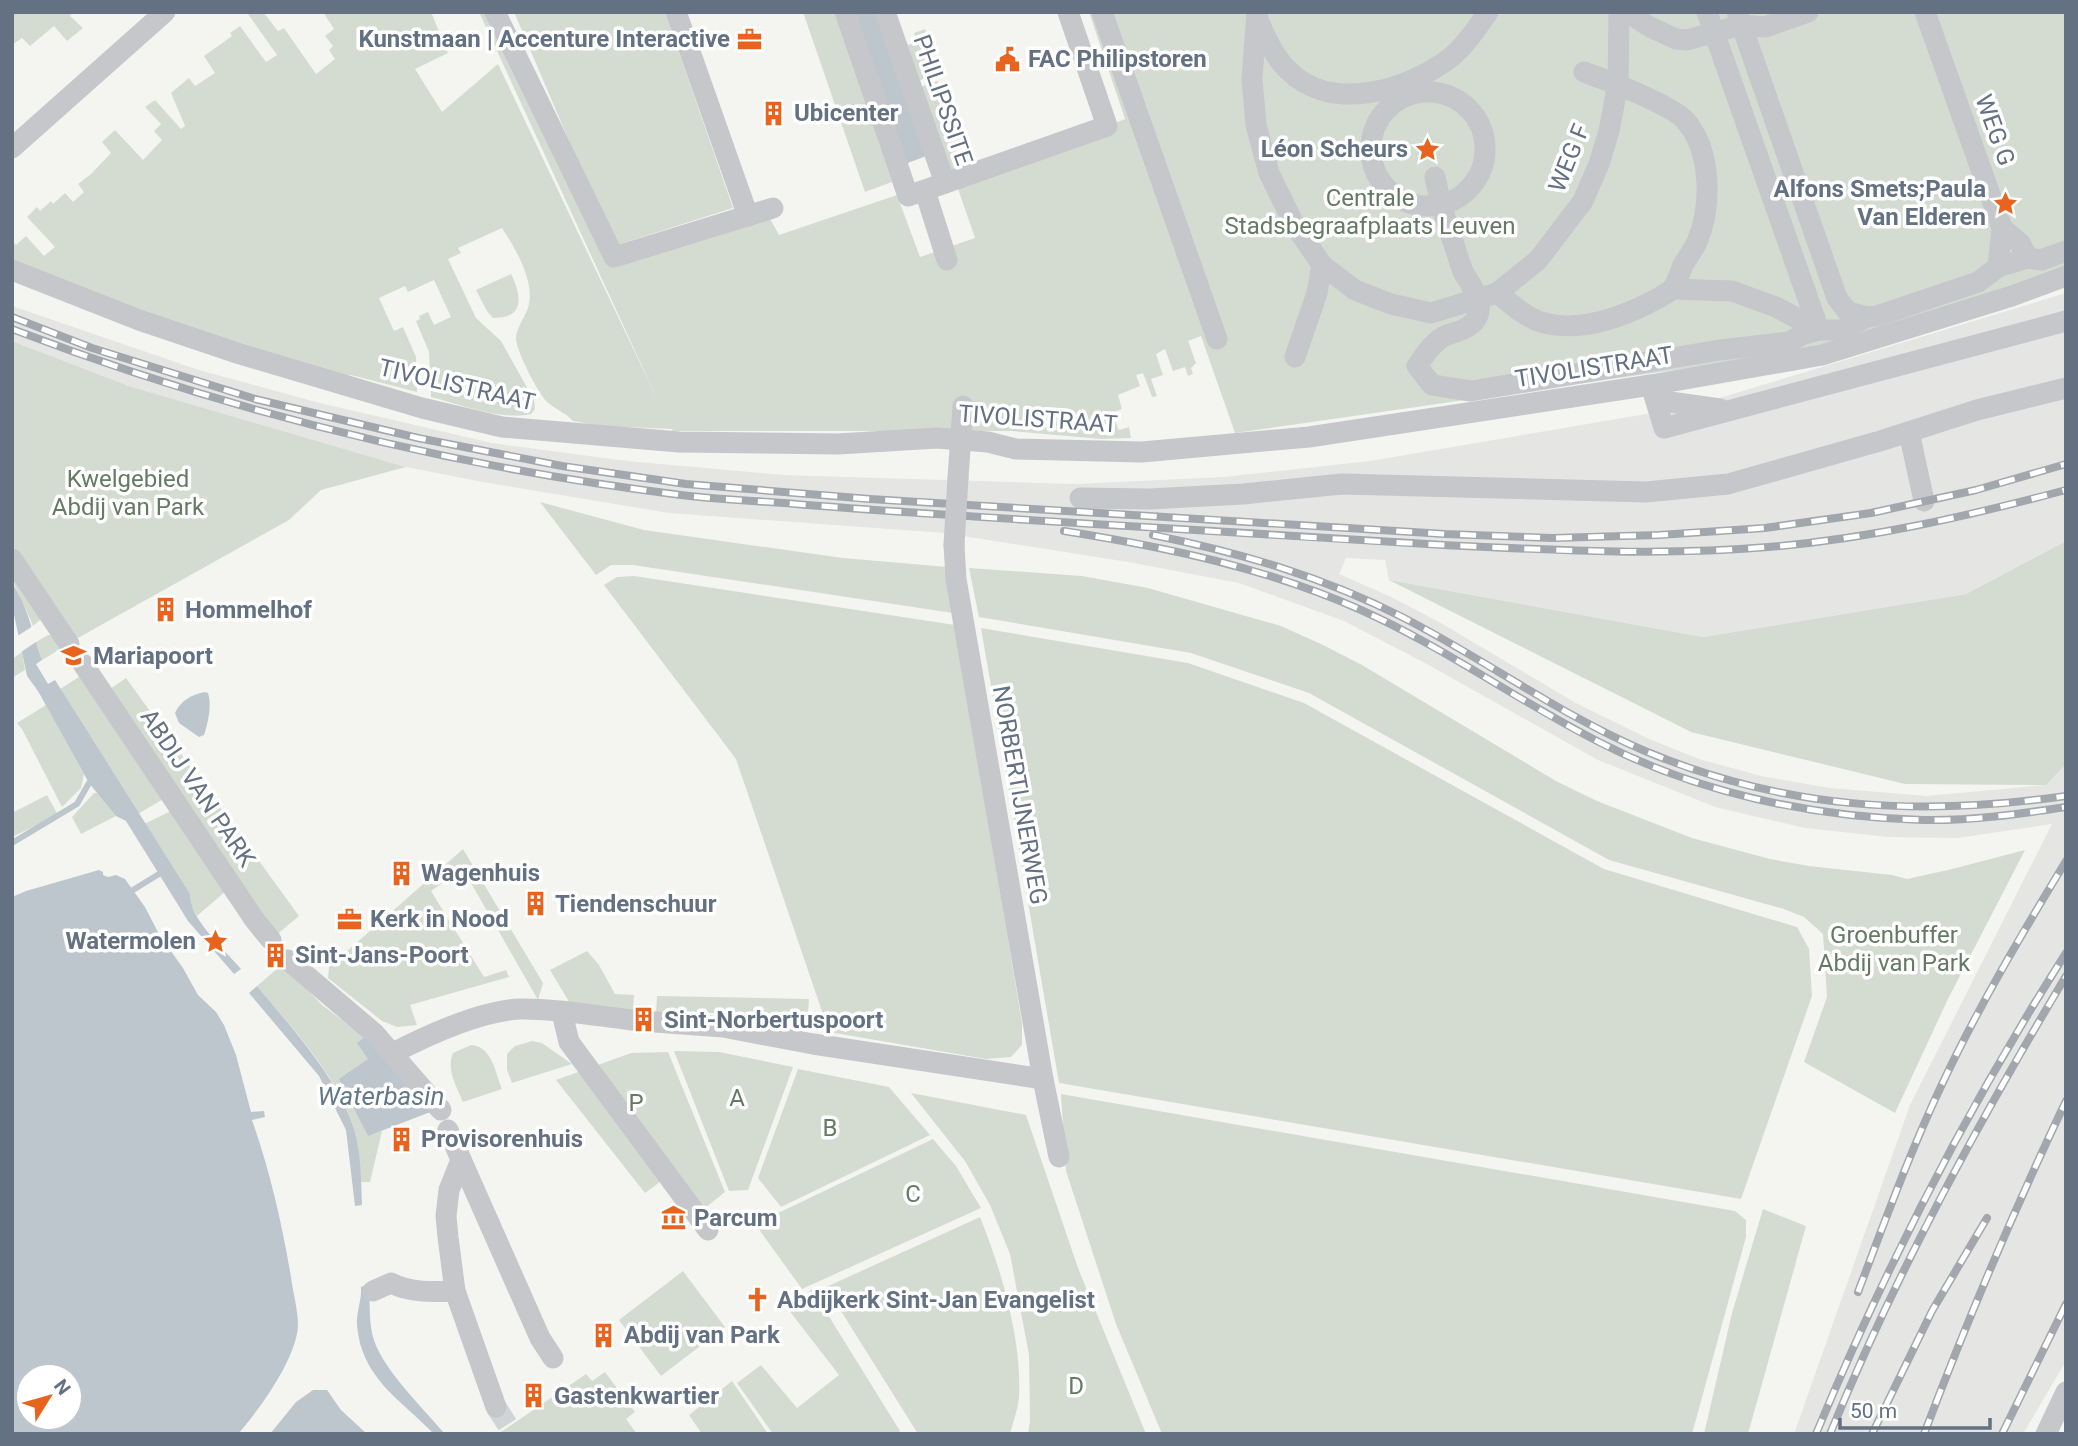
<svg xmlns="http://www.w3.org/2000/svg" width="2078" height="1446" font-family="Roboto,sans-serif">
  <rect width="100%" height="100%" fill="#f4f5f1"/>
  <path fill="#e5e6e4" d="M2066,293V541L1966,594L1703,637L1389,580L1385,560L1346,558L1339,574L1391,597L1441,623L1574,702L1649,739L1699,759L1761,776L1830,788L1927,796L2045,785L2066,764V1361L2023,1434H1794L1910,1105L2052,824L1958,838L1888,837L1805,828L1715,807L1598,760L1425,663L1344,621L1239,583L1128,562L944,533L669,513L483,482L406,467L129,386L12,341V306L199,370L316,402L492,443L627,461L783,475L1075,484L1223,477L1370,461L1693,406Z"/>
  <g fill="#d4dcd2">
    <path d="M12,12H73L70,16L83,28L67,41L54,26L30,46L22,38L12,45Z"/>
    <path d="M250,12H263L278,31L284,28L316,74L335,59L329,50L333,46L325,36L334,29L323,12H431L448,53L415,69L442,112L498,64L659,403L479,12H495L614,257L768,215L779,235L897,195L920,257L975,238L957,186L1125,119L1089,12H2066V271L1821,349L1235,433L1201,336L1188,341L1196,363L1191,368L1193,374L1188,376L1185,367L1173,371L1165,349L1156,354L1163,375L1151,379L1157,396L1152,397L1143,373L1136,375L1140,386L1118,395L1122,409L1112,413L1119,430L1129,427L1131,438L1102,439L1011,431H673L672,429L601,426L573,421C565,412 556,410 547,402C538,393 516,351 516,338C516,329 525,317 528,308C536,282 515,248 502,228L458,248L461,253L448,259L476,318L501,341L534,400L535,409L531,414C503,421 458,404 431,397L429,352L416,321L420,319L419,316L428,312L434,325L451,317L434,280L408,292L405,286L379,298L394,331L403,327L416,357L417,392L351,375L341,377L223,343L12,264V241L16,245L26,236L44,256L55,247L27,217L37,207L40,211L51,201L53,204L65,193L73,202L84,192L78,184L91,174L111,153L102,142L115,130L143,160L162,140L154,131L161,124L145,107L155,100L181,129L185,126L171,93L189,78L195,86L215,73L204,56L232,36L230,33L240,26L266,62L277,55L248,14Z"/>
    <path d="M514,12H665L733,208L614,246Z"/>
    <path d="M803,12H834L892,182L865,192Z"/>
    <path d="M925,29L940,73L918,81L905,46L917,42L914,33Z"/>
    <path d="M938,81L946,103L951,102L966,144L955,148L962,168L950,172L920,87Z"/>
    <path d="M511,274C522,296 525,318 493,318L487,311L476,290Z"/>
    <path d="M12,341L129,386L406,467L321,490L289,520L76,639L12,545Z"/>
    <path d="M540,502L644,530L843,558L948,567L953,613L633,565H611L596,575Z"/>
    <path d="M2066,541V764L2046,785L1905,784L1691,732L1389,580L1703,637L1966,594Z"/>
    <path d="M969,568L1082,576L1148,588L1281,626L1321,644L1362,665L1556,781L1597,801L1692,838L1770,859L1809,866L1892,875L1907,879L1952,869L2025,850L1948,999L1895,1113L1804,1062L1827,997L1823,934L1804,917L1784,909L1609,860L1309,693L1191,653L979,617Z"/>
    <path d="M12,573L40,615V620L33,626C28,611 12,586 12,573Z"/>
    <path d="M634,576L955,625L1022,1023V1045L1011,1057L986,1059L829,1032L736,759L604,585L617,577Z"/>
    <path d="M981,628L1188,663L1304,703L1604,869L1797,927L1809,949L1812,996L1741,1199L1059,1083Z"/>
    <path d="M48,635H54L62,648L42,660L36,642Z"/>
    <path d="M22,652L25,670L12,678V659Z"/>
    <path d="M82,675L165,798L138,814L60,689Z"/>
    <path d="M126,678L299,916L275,936L110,689Z"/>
    <path d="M46,705L84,774L81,788L62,807L22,729L17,723Z"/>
    <path d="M94,793H98L116,816L81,834L72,817Z"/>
    <path d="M47,795L58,815L12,837V813Z"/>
    <path d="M173,810L227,890L197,916L189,901L190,894L144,824Z"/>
    <path d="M463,849L543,983L538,1000L463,869L431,891L484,977L506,970L509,977L410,1005L417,1025L397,1027L382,1021L328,978L329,967Z"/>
    <path d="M587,951L599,965L615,994L634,995L633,1012L571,1005L550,970Z"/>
    <path d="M283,964L322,1005L365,1037L368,1059L367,1135L382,1131L370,1182H361C359,1165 359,1145 354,1129C337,1075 292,1028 257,986Z"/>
    <path d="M657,996L809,999L807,1028L718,1013H656Z"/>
    <path d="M532,1041L542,1043L572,1064L512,1083L507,1070V1054L515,1046Z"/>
    <path d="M471,1045C492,1046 495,1072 502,1089L463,1102C457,1087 446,1070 453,1053Z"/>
    <path d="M674,1051L719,1052L793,1067L748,1190L729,1191Z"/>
    <path d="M668,1052L725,1192L700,1212L672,1173L645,1193L556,1080L631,1053Z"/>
    <path d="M798,1069L889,1087L930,1135L781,1207L758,1178Z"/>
    <path d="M911,1093L1026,1115L1078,1268L1146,1434H1028L1030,1421L1029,1355L1010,1254L990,1205L965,1161Z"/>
    <path d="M1061,1094L1735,1211L1746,1220V1237L1692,1434H1162L1116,1324L1066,1171Z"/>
    <path d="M933,1139L956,1166L981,1208L802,1289L755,1224Z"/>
    <path d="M1763,1209L1806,1226L1748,1434H1704L1732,1313Z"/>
    <path d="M980,1217C1001,1269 1022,1339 1019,1397C1018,1409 1013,1422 1010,1434H918L826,1287Z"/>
    <path d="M683,1271L725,1327L661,1376L619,1320Z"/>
    <path d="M812,1289L900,1431L896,1434H773L737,1383L761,1365L797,1408L839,1375L788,1309Z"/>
    <path d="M605,1372L635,1412L626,1419L637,1434H498L586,1374L592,1381Z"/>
    <path d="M732,1381L768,1434H702L689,1415Z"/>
  </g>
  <g fill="#bdc6cd" fill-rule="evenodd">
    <path d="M852,12H879L929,155L905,164Z"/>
    <path d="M12,583C29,609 32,632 42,660L36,664L48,684L55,680L190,894C189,919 225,950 241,969L234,974L188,921L126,821L116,816L89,783L38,691L27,676L12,605Z"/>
    <path d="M205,692L208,693C212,705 208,723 204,735L199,737L179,723L175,713C180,701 193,694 205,692Z"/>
    <path d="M99,870L103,872V875L108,877L116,875L125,879L145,907L160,936L183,968L198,995L216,1012L224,1025L236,1055L251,1112L264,1111L265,1117L252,1120C270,1171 282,1224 291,1277C293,1293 298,1310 298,1326C296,1359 260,1409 238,1434H12V897L26,891ZM70,1376V1418H28V1376Z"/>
    <path d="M257,986C291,1027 338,1078 354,1129C361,1152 361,1180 362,1205L355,1206L346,1130L319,1076L249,993Z"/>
    <path d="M365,1037L433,1111L368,1136L339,1079L368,1059L357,1043Z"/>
    <path d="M369,1284C370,1300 369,1318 372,1333C378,1365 423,1408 445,1434H434C401,1400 361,1378 357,1325C356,1312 362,1300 361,1287Z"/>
    <path d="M313,1390H327L341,1410L367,1434H270L296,1402Z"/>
  </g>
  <path fill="#f4f5f1" d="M36,624L39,640L18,654L16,637Z"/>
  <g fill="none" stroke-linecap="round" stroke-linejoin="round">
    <g stroke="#bdc6cd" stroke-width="6">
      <path d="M12,843L77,804L89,783"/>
      <path d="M133,890L159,874"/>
    </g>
    <path stroke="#d0d4d6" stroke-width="21" stroke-dasharray="21 10" stroke-linecap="butt" d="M496,1407L509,1427"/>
    <g stroke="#c5c7cb" stroke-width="21">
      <path d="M495,12L614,257L773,208"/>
      <path d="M676,12L748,216"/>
      <path d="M845,12L908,196L1107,126L1068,12"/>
      <path d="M885,12L945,183"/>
      <path d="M1102,12L1217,339"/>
      <path d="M1257,12L1252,79L1256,125L1269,173L1294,224L1322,265L1355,290L1391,304L1431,313L1497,293L1538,260L1583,201L1599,164L1609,131L1618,84L1619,12"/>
      <path d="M1627,12L1650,27L1676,39L1687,40L1741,25L1765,27L1808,12"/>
      <path d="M1737,12L1837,298L1848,312L1867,317"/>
      <path d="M1925,12L2002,228L1998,267"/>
      <path d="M1258,19C1265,37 1274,57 1288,70C1331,114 1408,90 1450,58C1465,46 1477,28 1488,12"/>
      <circle cx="1428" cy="149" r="57"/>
      <path d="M12,148L165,12"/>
      <path d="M1435,177L1441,205L1463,272C1476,291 1491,315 1464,329C1457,333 1449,333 1443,337C1431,344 1424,356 1417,366L1432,385L1471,391L1720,350L1789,342L1804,334L1819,330L1707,12"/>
      <path d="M925,191L947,260"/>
      <path d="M2002,228L2020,243L2028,258"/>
      <path d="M12,270L139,320L240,354L422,408L502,427L679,442L838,444L937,438L988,442L1016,449L1142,452L1309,437L1651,385L1822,355L2012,296L2066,276"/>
      <path d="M1672,289L1732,291L1776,307L1819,330H1841L1867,317L1877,316L1978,282L1998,267L2028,258L2041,260L2066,251"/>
      <path d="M1497,293C1510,303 1525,317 1541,322C1577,333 1617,319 1649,303C1656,299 1666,295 1672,289C1677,283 1680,272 1683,265C1688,257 1693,250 1697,242C1712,206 1712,151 1685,120C1669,104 1607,80 1584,72"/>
      <path d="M1295,357L1317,293L1322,265"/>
      <path d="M1651,385L1664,428L2066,321"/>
      <path d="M1656,400L1720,409"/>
      <path d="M1909,432L1924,501"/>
      <path d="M958,478L963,406"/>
      <path d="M1080,498L1149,499L1243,494L1342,484L1646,492L1728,484L1880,441L1977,410L2066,388"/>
      <path d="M954,545L956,579L1043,1079L1059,1157"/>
      <path d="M12,559L69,644"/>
      <path d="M83,664L254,919L271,940"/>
      <path d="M288,960L374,1033L441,1110"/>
      <path d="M562,1013L569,1042L708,1230"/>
      <path d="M655,1022L723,1027L813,1044L1043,1079"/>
      <path d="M393,1053C428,1035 479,1011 519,1009C554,1008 597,1016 632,1020"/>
      <path d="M448,1130L540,1338L553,1358"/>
      <path d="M461,1160L449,1190L446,1216L448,1237L455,1291L496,1407"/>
      <path d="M373,1291L391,1283C410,1293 434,1292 455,1291"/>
      <path d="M2046,1434L2066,1392"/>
    </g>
    <defs>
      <g id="rail">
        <path d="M12,317L92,348L255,399L418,438L562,466L686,484L870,499L1445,534L1553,538L1659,535L1765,528L1871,513L1976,490L2066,464"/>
        <path d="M12,329C227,411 453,467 681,495C723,500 765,501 807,505C925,514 1043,521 1162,528C1256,534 1350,540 1444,545C1552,550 1660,556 1768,547C1869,539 1968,516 2066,490"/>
        <path d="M1064,531C1165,547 1267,568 1361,610C1444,647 1518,701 1599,742C1698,793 1812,817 1923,820C1970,821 2019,814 2066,807"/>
        <path d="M1153,535C1241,553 1324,577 1404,618C1486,660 1560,715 1645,751C1784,809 1918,817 2066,796"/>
        <path d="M1858,1292C1885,1221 1911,1149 1944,1080C1980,1004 2023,932 2066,861"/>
        <path d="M1816,1434C1885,1268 1969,1105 2066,953"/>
        <path d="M1830,1434C1895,1275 1978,1123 2066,976"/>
        <path d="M1872,1434L1932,1311L1987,1218"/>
        <path d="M1924,1434C1967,1321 2014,1210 2066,1101"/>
        <path d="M2002,1434L2066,1304"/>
      </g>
    </defs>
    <use href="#rail" stroke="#a2a7ae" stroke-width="8"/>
    <use href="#rail" stroke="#fff" stroke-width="5" stroke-dasharray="16" stroke-linecap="butt"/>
    <path stroke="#c5c7cb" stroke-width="21" d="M954,545L958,478"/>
  </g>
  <defs>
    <symbol id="office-bare" viewBox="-9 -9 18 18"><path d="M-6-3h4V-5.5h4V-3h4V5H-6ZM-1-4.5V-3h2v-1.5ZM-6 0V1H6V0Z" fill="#e8641e" stroke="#fff" stroke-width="2.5" paint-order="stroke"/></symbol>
    <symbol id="civic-bare" viewBox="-9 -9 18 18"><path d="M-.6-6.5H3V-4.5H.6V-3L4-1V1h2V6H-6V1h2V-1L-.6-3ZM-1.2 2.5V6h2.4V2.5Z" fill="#e8641e" stroke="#fff" stroke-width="2.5" paint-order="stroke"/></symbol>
    <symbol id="building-bare" viewBox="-9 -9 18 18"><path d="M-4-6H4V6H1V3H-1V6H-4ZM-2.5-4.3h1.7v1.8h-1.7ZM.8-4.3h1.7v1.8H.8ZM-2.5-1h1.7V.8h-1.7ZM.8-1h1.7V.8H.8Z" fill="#e8641e" stroke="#fff" stroke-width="2.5" paint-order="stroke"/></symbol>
    <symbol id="sight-bare" viewBox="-9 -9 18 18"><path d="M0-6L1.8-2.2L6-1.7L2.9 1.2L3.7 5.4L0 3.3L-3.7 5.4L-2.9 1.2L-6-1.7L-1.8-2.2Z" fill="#e8641e" stroke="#fff" stroke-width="2.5" paint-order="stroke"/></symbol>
    <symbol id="university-bare" viewBox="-9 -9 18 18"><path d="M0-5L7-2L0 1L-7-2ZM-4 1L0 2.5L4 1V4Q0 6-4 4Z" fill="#e8641e" stroke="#fff" stroke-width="2.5" paint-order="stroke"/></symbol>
    <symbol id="museum-bare" viewBox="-9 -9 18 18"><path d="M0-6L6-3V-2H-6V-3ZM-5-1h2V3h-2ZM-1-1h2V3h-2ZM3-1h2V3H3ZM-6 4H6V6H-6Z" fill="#e8641e" stroke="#fff" stroke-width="2.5" paint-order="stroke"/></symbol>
    <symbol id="church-bare" viewBox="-9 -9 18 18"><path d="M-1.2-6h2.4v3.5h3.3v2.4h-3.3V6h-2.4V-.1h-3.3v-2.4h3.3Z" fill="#e8641e" stroke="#fff" stroke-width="2.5" paint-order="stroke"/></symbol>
  </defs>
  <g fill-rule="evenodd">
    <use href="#office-bare" x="732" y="22" width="35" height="35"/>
    <use href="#civic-bare" x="990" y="42" width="35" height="35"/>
    <use href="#building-bare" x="756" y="96" width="35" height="35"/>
    <use href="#sight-bare" x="1410" y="132" width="35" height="35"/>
    <use href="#sight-bare" x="1988" y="186" width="35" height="35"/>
    <use href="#building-bare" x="148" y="592" width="35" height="35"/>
    <use href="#university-bare" x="56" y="638" width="35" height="35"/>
    <use href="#building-bare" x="384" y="856" width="35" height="35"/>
    <use href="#building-bare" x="518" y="886" width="35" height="35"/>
    <use href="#office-bare" x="332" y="902" width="35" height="35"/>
    <use href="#sight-bare" x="198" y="924" width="35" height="35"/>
    <use href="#building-bare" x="258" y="938" width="35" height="35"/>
    <use href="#building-bare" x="626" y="1002" width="35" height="35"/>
    <use href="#building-bare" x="384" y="1122" width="35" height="35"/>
    <use href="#museum-bare" x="656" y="1200" width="35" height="35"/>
    <use href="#church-bare" x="740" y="1282" width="35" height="35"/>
    <use href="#building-bare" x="586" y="1318" width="35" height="35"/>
    <use href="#building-bare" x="516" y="1378" width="35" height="35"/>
  </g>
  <g text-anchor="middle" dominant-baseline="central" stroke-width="7" stroke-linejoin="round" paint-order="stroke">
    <g font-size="24" font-weight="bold" fill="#637183" stroke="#fff" text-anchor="start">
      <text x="730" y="39" text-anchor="end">Kunstmaan | Accenture Interactive</text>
      <text x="1028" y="59">FAC Philipstoren</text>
      <text x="794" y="113">Ubicenter</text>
      <text x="1408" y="149" text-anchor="end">Léon Scheurs</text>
      <text x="1986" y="189" text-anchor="end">Alfons Smets;Paula<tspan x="1986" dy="28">Van Elderen</tspan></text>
      <text x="185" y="610">Hommelhof</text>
      <text x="93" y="656">Mariapoort</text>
      <text x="421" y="873">Wagenhuis</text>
      <text x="555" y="904">Tiendenschuur</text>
      <text x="370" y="919">Kerk in Nood</text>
      <text x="196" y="941" text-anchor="end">Watermolen</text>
      <text x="295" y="955">Sint-Jans-Poort</text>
      <text x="664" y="1020">Sint-Norbertuspoort</text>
      <text x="421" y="1139">Provisorenhuis</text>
      <text x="694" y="1218">Parcum</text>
      <text x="777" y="1300">Abdijkerk Sint-Jan Evangelist</text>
      <text x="624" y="1335">Abdij van Park</text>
      <text x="554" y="1396">Gastenkwartier</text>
    </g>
    <g font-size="24" fill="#637183" stroke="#fff">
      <text transform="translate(943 100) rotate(71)">PHILIPSSITE</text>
      <text transform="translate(1995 130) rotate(70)">WEG G</text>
      <text transform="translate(1569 158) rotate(-68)">WEG F</text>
      <text transform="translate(1594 367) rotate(-9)">TIVOLISTRAAT</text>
      <text transform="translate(457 385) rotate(13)">TIVOLISTRAAT</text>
      <text transform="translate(1038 419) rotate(4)">TIVOLISTRAAT</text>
      <text transform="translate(198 788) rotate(56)">ABDIJ VAN PARK</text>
      <text transform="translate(1020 795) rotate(80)">NORBERTIJNERWEG</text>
    </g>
    <g font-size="24" fill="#647a62" stroke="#fff">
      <text x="1370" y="198">Centrale<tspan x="1370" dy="28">Stadsbegraafplaats Leuven</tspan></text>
      <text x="128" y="479">Kwelgebied<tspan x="128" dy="28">Abdij van Park</tspan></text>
      <text x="1894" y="935">Groenbuffer<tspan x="1894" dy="28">Abdij van Park</tspan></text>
      <text x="737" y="1098">A</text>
      <text x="636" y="1103">P</text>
      <text x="830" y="1128">B</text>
      <text x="913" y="1194">C</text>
      <text x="1076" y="1386">D</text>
    </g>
    <g font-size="26" font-style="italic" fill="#637987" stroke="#fff">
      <text x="381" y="1096">Waterbasin</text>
    </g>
  </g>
  <rect width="2078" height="1446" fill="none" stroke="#637183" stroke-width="28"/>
  <g transform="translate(49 1397) rotate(53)"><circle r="33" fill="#ffffff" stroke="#c1c6cd" stroke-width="2"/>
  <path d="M0-5L12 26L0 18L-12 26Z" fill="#e8641e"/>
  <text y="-10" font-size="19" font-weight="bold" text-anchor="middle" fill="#637183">N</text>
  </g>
  <path d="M1840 1418v10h150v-10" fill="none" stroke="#637183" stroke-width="3.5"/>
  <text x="1850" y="1418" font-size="21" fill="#637183" stroke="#ffffff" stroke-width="5" paint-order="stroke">50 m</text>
</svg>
